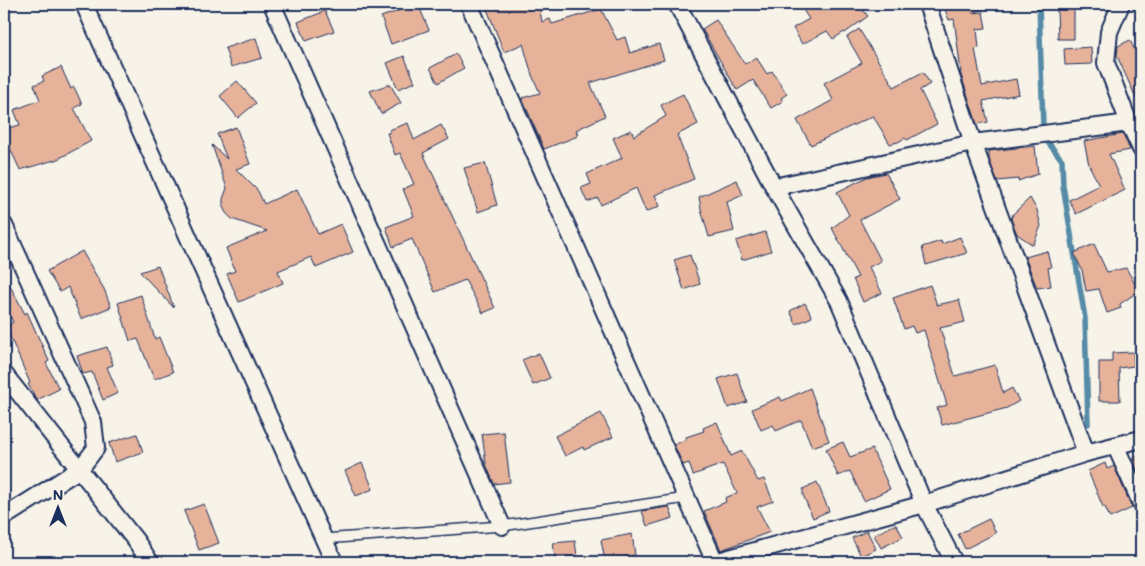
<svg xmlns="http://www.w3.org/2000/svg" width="1145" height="566" font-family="Mali,sans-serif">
  <rect width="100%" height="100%" fill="#f7f3e8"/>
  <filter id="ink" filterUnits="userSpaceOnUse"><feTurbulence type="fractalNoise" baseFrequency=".02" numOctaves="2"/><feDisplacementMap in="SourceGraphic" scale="10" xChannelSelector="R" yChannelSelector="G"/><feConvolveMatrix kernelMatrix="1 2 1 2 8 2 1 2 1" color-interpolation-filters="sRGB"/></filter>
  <g filter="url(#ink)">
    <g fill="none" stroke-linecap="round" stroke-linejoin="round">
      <g stroke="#548ba7" stroke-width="5.5">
        <path d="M1039,4L1043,126"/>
        <path d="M1046,140L1062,160L1063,186L1085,318L1088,424"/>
      </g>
    </g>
    <g fill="#e7b29a" stroke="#1b2f5e">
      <path d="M418,4L429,30L391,44L381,17Z"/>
      <path d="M485,4H539L542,22L550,19L552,24L601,9L617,40L625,37L630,53L659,44L664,60L590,83L605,116L576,130L578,136L544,149L522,98L540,93L532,75L523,44L504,52Z"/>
      <path d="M799,4H858L868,16L845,33L844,32L833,39L827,31L802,44L793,28L809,19Z"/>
      <path d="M943,4H990V7L972,13L983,12L986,28L977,29L979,48L975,49L982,86L1016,79L1019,94L983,101L988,122L977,124L960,72H961L954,19L949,20Z"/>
      <path d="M1057,8H1074V39H1058Z"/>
      <path d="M325,11L334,31L306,41L298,22Z"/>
      <path d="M716,20L745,64L756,57L767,74L772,71L787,94L781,98L783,101L771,108L753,80L737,90L702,29Z"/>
      <path d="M859,29L894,87L923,72L930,84L920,90L937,124L907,140L905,138L898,142L890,144L873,116L811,145L797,120L833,100L824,83L862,63L847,37Z"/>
      <path d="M256,38L262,58L231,67L225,48Z"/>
      <path d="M1130,40L1141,64V109L1117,56L1118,46Z"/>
      <path d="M1091,47L1092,64L1065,65L1064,49Z"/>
      <path d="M456,54L464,68L438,83L430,68Z"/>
      <path d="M404,56L415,82L398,89L387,63Z"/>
      <path d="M61,67L71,89L74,87L82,104L74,108L91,141L58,159L20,170L9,146L4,147V129L20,125L14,110L40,100L34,85L44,81L42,76Z"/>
      <path d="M237,81L256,103L238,118L220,96Z"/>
      <path d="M390,84L401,103L381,114L370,91Z"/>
      <path d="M683,94L698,124L677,135L694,179L655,195L660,206L646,212L636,188L601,205L598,198L587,202L581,188L591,184L587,174L622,158L613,138L631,130L634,136L666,116L661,105Z"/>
      <path d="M408,123L414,140L441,125L449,139L423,153L495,308L483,313L465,280L435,292L412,239L393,247L386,227L414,216L403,189L414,184L400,153L395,155L387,133L391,132L389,130Z"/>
      <path d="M236,127L250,164L236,169L258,191L264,204L297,189L318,234L341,224L353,252L316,268L311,257L278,271L283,283L239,302L227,274L235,271L226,248L267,231L232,219L226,213L223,207V199L227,188L212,145L227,159L217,134Z"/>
      <path d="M1123,134L1130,150L1109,154L1125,190L1076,214L1069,200L1099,185L1089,165L1084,141Z"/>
      <path d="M1035,146L1038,174L1018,181V179L997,181L989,159V151Z"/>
      <path d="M485,163L497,205L478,212L464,168Z"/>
      <path d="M886,173L900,199L860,220L881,261L869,267L882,293L863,302L853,279L858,277L832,228L849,215L837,192L867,177Z"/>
      <path d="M737,180L743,195L727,202L734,231L709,237L701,209L699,197Z"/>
      <path d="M1030,198L1037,210L1041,226L1033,245L1017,234L1011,219L1013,214Z"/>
      <path d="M765,232L771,251L742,260L736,241Z"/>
      <path d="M960,237L967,253L926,265L922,247L941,241L942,244Z"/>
      <path d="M1094,244L1107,272L1126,268L1139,291L1120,304L1121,308L1107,313L1099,289L1086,291L1082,270L1074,253Z"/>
      <path d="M82,251L104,289L111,307L81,319L68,287L60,292L47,271Z"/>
      <path d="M1047,251L1051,267L1048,268L1051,286L1037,288L1025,257Z"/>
      <path d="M690,255L700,284L684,290L674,260Z"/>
      <path d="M158,266L174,308L140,272Z"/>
      <path d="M4,274L25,314L27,312L49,361L46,363L59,389L37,400L28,384L30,383L6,327L13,322L4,304Z"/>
      <path d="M930,285L937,305L959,300L965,322L940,328L955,376L995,365L1003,393L1012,388L1019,401L1007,408L942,425L937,408L947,405L924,330L915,333L912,326L904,329L893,298Z"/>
      <path d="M141,295L155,339L159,337L173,372L154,379L138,339L130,341L118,303Z"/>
      <path d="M805,303L812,317L796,324L790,311Z"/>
      <path d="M107,347L113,365L107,367L118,393L103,400L92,372L83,374L77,356Z"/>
      <path d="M1133,352L1134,366L1119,368L1120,401H1099V362H1112V353Z"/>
      <path d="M539,353L550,378L533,385L522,360Z"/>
      <path d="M737,373L747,402L728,408L718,379Z"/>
      <path d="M810,388L829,441L812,447L801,420L776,431L773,425L761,430L752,409L780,397L782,401Z"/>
      <path d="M601,413L613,437L584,450L583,447L565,456L555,436Z"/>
      <path d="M717,422L731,456L742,451L758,481L764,479L773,501L757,507L770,532L721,550L704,511L726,502L725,498L737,493L723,464L693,475L689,463L683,465L674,445L686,439V437L704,431L703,428Z"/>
      <path d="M504,432L510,482L494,484L486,464L482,434Z"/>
      <path d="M137,434L143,452L115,462L109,443Z"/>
      <path d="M843,442L850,457L872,449L890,489L864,501L850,471L838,476L826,449Z"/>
      <path d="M1141,454V479L1132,458Z"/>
      <path d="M362,463L373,489L356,496L345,471Z"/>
      <path d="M1105,463L1107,469L1114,466L1132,508L1110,518L1105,507H1103L1088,471Z"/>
      <path d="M817,482L829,511L813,518L803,495V489Z"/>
      <path d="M204,504L219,543L199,550L184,511Z"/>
      <path d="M669,507L673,518L647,526L642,511Z"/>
      <path d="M989,519L996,533L965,549L958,534Z"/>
      <path d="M896,524L903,537L881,548L874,535Z"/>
      <path d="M867,531L876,549L861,556L852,538Z"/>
      <path d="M632,534L635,555L605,561L601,540Z"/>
      <path d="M575,541L577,556L555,558L553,543Z"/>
    </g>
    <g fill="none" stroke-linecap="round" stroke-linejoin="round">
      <defs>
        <path id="lane" d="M323,539L502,526L686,498"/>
        <g id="street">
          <path d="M84,4L334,562"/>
          <path d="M272,4L502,526"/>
          <path d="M469,4L715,562"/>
          <path d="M677,4L774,187L839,301L924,504L954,562"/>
          <path d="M927,4L973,143L1086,453"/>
          <path d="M1121,4L1109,32L1106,63L1129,123L1141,149"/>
          <path d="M774,187L973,143L1129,123"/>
          <path d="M4,225L93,422L96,448L80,469L4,517"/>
          <path d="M4,374L136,541L150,562"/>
          <path d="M1116,447L1141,503"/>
          <path d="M715,562L924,504L1086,453L1141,439"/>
        </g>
      </defs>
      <use href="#lane" stroke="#1b2f5e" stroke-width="12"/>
      <use href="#street" stroke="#1b2f5e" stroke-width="20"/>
      <use href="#lane" stroke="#f7f3e8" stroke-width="9"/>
      <use href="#street" stroke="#f7f3e8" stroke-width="16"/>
    </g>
  </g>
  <rect width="1145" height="566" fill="none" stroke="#f7f3e8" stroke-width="20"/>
  <rect x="10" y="10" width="1125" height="546" fill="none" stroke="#1b2f5e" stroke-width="2" filter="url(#ink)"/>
  <g transform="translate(58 508)" stroke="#f7f3e8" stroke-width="4" paint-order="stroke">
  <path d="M0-4L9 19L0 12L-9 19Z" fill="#1b2f5e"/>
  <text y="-8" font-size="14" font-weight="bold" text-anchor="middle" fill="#1b2f5e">N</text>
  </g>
</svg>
